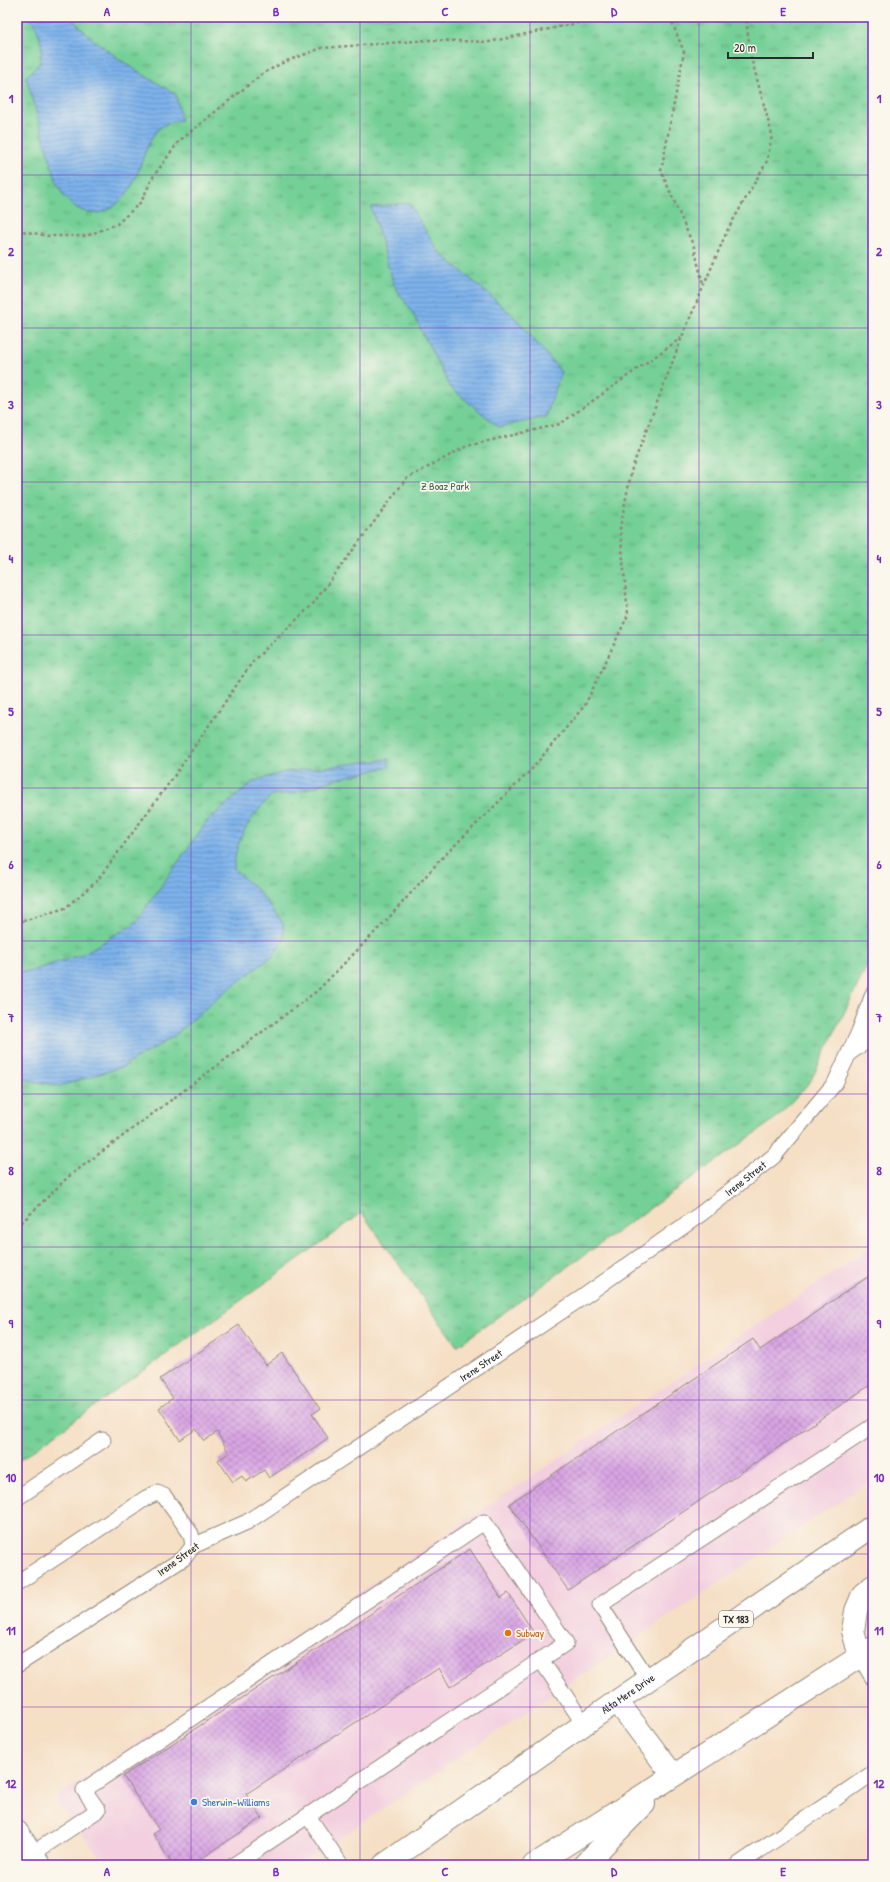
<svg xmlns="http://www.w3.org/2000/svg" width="890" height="1882" font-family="'Patrick Hand',sans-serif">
  <defs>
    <pattern id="park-tufts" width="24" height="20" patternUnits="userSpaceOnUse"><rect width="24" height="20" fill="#75d097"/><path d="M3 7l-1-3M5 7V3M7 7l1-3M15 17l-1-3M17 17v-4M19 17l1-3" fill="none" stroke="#60a97b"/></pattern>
    <pattern id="water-rules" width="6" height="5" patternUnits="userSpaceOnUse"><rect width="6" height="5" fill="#7db2eb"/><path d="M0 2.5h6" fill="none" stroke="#6791bf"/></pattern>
    <pattern id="building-cross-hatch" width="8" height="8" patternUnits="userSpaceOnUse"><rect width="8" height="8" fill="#d9a5e4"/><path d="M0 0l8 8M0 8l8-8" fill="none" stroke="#b087b9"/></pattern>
  </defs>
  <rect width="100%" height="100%" fill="#fbf7ec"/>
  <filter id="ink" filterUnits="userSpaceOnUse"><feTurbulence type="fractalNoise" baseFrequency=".025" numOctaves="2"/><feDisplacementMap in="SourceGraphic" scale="8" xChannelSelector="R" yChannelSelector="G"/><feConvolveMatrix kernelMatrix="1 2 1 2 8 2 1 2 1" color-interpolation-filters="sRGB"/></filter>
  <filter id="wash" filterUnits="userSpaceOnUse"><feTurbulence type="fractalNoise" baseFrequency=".012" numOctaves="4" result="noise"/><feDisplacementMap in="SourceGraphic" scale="16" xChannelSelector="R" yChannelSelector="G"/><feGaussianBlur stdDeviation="0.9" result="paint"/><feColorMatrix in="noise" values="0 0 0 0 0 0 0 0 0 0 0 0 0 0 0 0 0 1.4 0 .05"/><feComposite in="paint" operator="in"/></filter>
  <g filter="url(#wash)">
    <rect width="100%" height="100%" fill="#f5dfc5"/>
    <path fill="#f3cfdf" d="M873,1246V1479L299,1865H106L54,1799Z"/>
    <path fill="url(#park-tufts)" stroke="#507e61" d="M17,17H873V954L810,1082L775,1119L457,1346L362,1213L17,1462Z"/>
    <g fill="url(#water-rules)" stroke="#546e8b">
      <path d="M30,17H70C100,50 138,72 176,94L181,120C170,122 159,125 153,136C144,151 140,169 133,184C124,201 103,220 83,211C69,205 61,194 56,180L26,77C29,73 34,70 37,66C47,53 39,29 30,17Z"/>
      <path d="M409,203L438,251L515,317L561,372L546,417L499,427L450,387L413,314L394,285L371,207Z"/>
      <path d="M389,759V767L336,779L292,794L272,795C252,815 234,840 234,869L260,893L283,923L284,938L273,956L222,994L174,1036L122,1067L60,1086L17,1078V971L28,972L83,954L135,923L207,821L254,781L285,772Z"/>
    </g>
    <g id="blocks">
      <g fill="url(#building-cross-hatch)">
        <path d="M869,1276L873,1281V1383L568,1590L509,1504L753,1339L760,1350Z"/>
        <path d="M239,1325L266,1365L282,1353L320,1409L312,1414L328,1438L269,1478L264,1470L246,1482L242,1476L233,1482L218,1460L229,1453L217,1432L204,1441L196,1429L180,1440L159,1408L173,1398L160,1379Z"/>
        <path d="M470,1549L501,1598L508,1593L534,1633L450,1687L439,1668L246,1794L262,1818L192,1865H173L153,1834L159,1830L123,1776Z"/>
      </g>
    </g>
  </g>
  <g filter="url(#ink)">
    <use href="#blocks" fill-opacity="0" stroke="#908578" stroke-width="1"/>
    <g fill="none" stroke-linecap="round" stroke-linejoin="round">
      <defs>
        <g id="service">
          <path d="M849,1053L873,1037"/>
          <path d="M17,1498L103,1440"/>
          <path d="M17,1583L146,1498L157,1493L164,1496L191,1534L193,1546"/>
          <path d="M860,1657L873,1678"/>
          <path d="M541,1660L584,1724"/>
          <path id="s1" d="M17,1665L184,1558L193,1546L247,1522L583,1297L702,1213L774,1156L835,1083L859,1032L873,994"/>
          <path d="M648,1679L600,1605L873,1426"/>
          <path d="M308,1816L341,1865"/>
          <path d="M32,1854L98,1810L84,1790L484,1522L566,1643L234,1865"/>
          <path d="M738,1865L873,1773"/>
        </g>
        <path id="secondary" d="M17,1832L40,1865"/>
        <g id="primary">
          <path d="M860,1657L853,1631L856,1611L863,1594L873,1586"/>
          <path d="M617,1701L673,1775"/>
          <path id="s2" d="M384,1865L617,1701L873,1526"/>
          <path d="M534,1865L873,1648"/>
          <path d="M584,1865L644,1804"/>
        </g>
      </defs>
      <use href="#service" stroke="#908578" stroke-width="17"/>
      <use href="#secondary" stroke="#908578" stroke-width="24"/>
      <use href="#primary" stroke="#908578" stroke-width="24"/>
      <g stroke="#908578" stroke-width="2.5" stroke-dasharray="3 3" stroke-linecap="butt">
        <path d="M670,17L684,52L661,171L694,247L703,285"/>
        <path d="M17,230L49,236H86L117,224L141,202L153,177L179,141L262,74L284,62L322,48L430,40L489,42L605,17"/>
        <path d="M17,923L65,908L97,881L175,775L253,661L312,605L406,479L467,446L560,424L681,338"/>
        <path d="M17,1227L68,1177L317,991L386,921L441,859L531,770L585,705L628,615L620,528L632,468L682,337L727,231L767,161L772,135L751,57L747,28V17"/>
      </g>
      <use href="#service" stroke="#fff" stroke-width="15"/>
      <use href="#secondary" stroke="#fff" stroke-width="22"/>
      <use href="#primary" stroke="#fff" stroke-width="22"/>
    </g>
  </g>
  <path fill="none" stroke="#7b2cbf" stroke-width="1" stroke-opacity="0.55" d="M191,17V1865M360,17V1865M530,17V1865M699,17V1865M17,175H873M17,328H873M17,482H873M17,635H873M17,788H873M17,941H873M17,1094H873M17,1247H873M17,1400H873M17,1554H873M17,1707H873"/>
  <circle fill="#e8710a" stroke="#fbf7ec" stroke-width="1.5" cx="508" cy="1633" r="4"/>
  <circle fill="#3f7fe0" stroke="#fbf7ec" stroke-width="1.5" cx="194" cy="1802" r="4"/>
  <g text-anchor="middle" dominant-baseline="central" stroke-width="3.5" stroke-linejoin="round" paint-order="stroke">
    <rect fill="#fbf7ec" stroke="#696865" stroke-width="1" x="719" y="1611" width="34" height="16" rx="3"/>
    <g font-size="10" font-weight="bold" fill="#2b2b2b">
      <text x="736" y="1619">TX 183</text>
    </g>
    <g font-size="11" fill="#415d4b" stroke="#fbf7ec">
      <text x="445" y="486">Z Boaz Park</text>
    </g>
    <g font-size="11" fill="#2b2b2b" stroke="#fbf7ec">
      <text stroke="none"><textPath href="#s1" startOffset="878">Irene Street</textPath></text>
      <text stroke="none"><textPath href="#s1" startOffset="554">Irene Street</textPath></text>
      <text transform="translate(178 1559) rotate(-36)">Irene Street</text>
      <text stroke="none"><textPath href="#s2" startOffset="298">Alta Mere Drive</textPath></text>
    </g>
    <g font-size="11" fill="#c56008" stroke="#fbf7ec" text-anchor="start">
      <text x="516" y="1633">Subway</text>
    </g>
    <g font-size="11" fill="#366cbe" stroke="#fbf7ec" text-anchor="start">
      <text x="202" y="1802">Sherwin-Williams</text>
    </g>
  </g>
  <rect width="890" height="1882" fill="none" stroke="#fbf7ec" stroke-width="44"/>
  <path d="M728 52v6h85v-6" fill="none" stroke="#2b2b2b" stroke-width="2"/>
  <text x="734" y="52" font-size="12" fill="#2b2b2b" stroke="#fbf7ec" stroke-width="3" paint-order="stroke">20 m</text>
  <rect x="22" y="22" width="846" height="1838" fill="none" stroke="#7b2cbf" stroke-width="1.5"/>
  <g font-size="13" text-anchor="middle" font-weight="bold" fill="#7b2cbf">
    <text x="107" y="16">A</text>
    <text x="276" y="16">B</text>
    <text x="445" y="16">C</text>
    <text x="614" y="16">D</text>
    <text x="783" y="16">E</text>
    <text x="11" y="103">1</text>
    <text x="879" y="103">1</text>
    <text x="11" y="256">2</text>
    <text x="879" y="256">2</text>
    <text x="11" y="409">3</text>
    <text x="879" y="409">3</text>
    <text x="11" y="563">4</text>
    <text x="879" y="563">4</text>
    <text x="11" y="716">5</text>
    <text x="879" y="716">5</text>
    <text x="11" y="869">6</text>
    <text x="879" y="869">6</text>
    <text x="11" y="1022">7</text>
    <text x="879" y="1022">7</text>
    <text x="11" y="1175">8</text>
    <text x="879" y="1175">8</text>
    <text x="11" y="1328">9</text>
    <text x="879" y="1328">9</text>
    <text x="11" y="1482">10</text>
    <text x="879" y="1482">10</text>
    <text x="11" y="1635">11</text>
    <text x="879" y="1635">11</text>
    <text x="11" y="1788">12</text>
    <text x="879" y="1788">12</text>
    <text x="107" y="1876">A</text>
    <text x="276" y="1876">B</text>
    <text x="445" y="1876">C</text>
    <text x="614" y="1876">D</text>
    <text x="783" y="1876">E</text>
  </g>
</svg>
